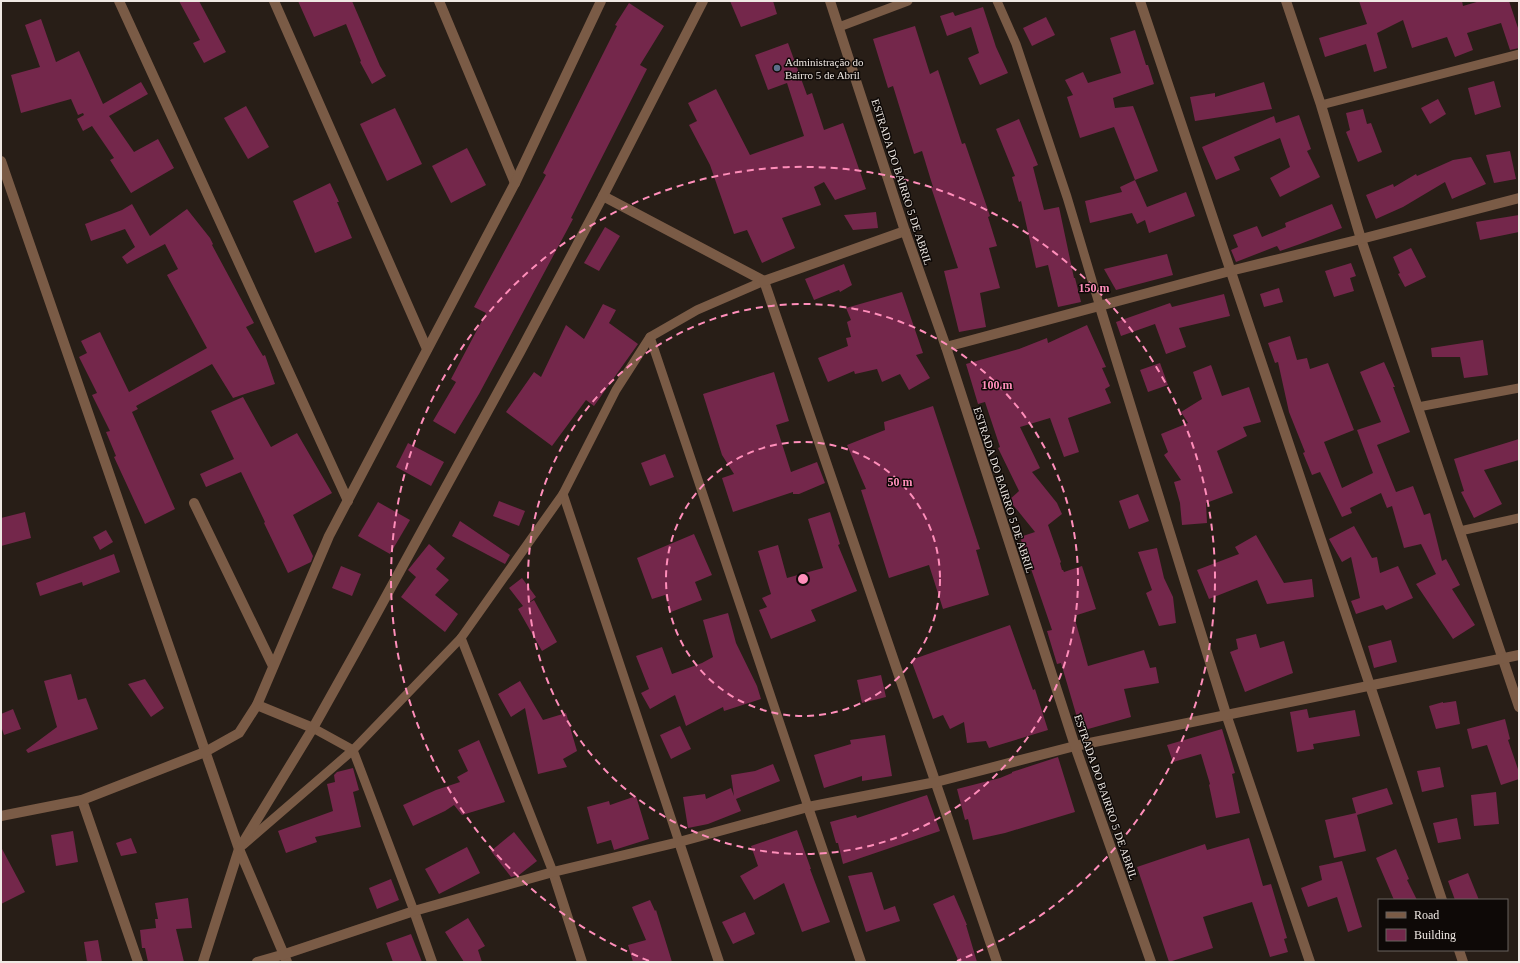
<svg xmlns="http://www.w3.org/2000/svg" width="1520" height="963" font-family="Georgia,serif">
  <rect width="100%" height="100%" fill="#281e17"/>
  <g fill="#74274b">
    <path d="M179,1H199L226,52L204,63L193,43L200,40Z"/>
    <path d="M298,1H352L380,66L386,76L372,84L360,62L361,61L346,24L314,37Z"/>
    <path d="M730,1H773L777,14L741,27Z"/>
    <path d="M1359,1H1462L1463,6L1480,1H1509L1519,31V48L1510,50L1501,23L1467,33L1473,50L1455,57L1447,37L1412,48L1403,20L1377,33L1387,68L1374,72L1366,44L1325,57L1319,38L1367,24Z"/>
    <path d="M629,3L664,26L640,65L647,69L571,218L573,219L479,394L455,434L433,421L456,382L451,379L486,313L474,307L546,175L543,173L617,26L615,25Z"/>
    <path d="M983,7L996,47L1008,73L980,85L968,58L979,53L971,27L947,36L940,16L953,12L955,16Z"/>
    <path d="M1046,17L1055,35L1032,46L1023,28Z"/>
    <path d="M41,19L56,62L79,51L103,104L141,82L148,94L109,116L134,152L158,139L174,168L131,193L110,160L114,158L92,126L83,131L77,119L84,115L83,113L78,115L71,99L21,113L11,75L40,67L25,25Z"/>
    <path d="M915,26L930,74L938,70L962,144L965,143L990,216L988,217L997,246L989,248L1000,288L980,293L986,327L959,332L944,271L958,268L931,187H933L922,151L914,154L893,86L888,88L873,39Z"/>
    <path d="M1135,30L1146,65H1148L1154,84L1113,98L1115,108L1133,106L1158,171L1135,180L1114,127L1080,138L1067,97L1073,95L1065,80L1083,72L1088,83L1121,73L1110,38Z"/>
    <path d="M788,43L807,95L812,93L824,130L843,123L866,189L835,200L824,182L814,187L821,205L782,218L795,248L762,263L747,230L734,234L710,165L689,125L697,121L688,103L716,89L750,155L804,136L787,83L768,90L755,55Z"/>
    <path d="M1494,81L1501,107L1475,115L1468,88Z"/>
    <path d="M1264,82L1272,109L1195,121L1190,97L1215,93V97Z"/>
    <path d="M1438,99L1446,114L1430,124L1421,108Z"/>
    <path d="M246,106L269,147L248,159L224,118Z"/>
    <path d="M395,108L422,164L387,181L360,124Z"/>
    <path d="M1363,109L1367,124L1371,123L1382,152L1358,162L1346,132L1350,130L1346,113Z"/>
    <path d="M1299,115L1311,149L1307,151L1320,177L1280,197L1270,178L1290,167L1280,138L1234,157L1240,170L1216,180L1202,147L1274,116L1276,123Z"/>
    <path d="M1019,119L1038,165L1033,167L1044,210L1059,207L1074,278H1075L1081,302L1058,307L1048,265L1036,268L1021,201L1019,202L1012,177L1015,176L996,129Z"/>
    <path d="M467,148L486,185L451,203L432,166Z"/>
    <path d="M1510,151L1516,179L1494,183L1486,155Z"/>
    <path d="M1471,157L1486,184L1452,199L1445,182L1403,207L1376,219L1366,195L1393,184L1394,187L1416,174L1417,176L1453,160Z"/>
    <path d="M1135,180L1147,207L1186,192L1195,216L1149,233L1145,220L1137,224L1132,213L1090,223L1085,201L1122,192L1120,187Z"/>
    <path d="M330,183L339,202H337L352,238L315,253L293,201Z"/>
    <path d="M132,204L150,236L187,209L210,238L213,244L212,245L254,323L246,327L263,356L265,355L275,384L233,398L212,364L136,406L138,409L132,412L175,509L145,524L114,457L116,456L106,432L110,431L92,395L97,393L79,357L87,353L81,341L100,332L129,392L207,348L167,275L178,269L165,244L127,264L122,257L135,247L125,229L91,241L85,224L122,210Z"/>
    <path d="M1332,204L1342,228L1300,244L1280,251L1277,246L1236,262L1231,250L1238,247L1233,235L1257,226L1262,237L1286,227L1285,223Z"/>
    <path d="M876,212L878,228L853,230L844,215Z"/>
    <path d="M1519,215V232L1480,240L1476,222Z"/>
    <path d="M605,227L620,236L599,271L584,263Z"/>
    <path d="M1411,248L1426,277L1405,287L1398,274L1400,273L1393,257Z"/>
    <path d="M1167,254L1173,275L1116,290L1104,269Z"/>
    <path d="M1351,263L1356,276L1350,278L1354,291L1334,297L1325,271Z"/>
    <path d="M844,264L852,285L840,292L839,290L814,300L805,279Z"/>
    <path d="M1279,288L1283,302L1264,307L1260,294Z"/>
    <path d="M902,292L923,353L916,355L930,378L909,390L900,374L882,382L877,369L855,374L854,371L828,382L818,358L848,346L846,338L851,337L847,322L851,320L846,308Z"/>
    <path d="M1224,294L1230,316L1179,328L1186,347L1166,354L1155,324L1121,336L1116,322L1170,303L1172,307Z"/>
    <path d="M603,304L616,310L609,323L638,344L594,406L586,400L552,446L506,412L534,372L541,377L566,325L584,339Z"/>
    <path d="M1087,325L1106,367L1102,368L1110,386L1105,389L1111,403L1068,418L1079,452L1064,457L1050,418L1020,427L1040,468L1032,472L1057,503L1062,514L1048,525L1061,562L1060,563L1062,570H1063L1064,572L1082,566L1096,609L1074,616L1088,666L1144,650L1150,668L1156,667L1159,683L1124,689L1131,717L1081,731L1061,663L1057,664L1047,631L1052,630L1020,537L1035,532L1009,500L1019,491L998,448L1000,447L985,402L978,404L966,364L1019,349L1047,338L1048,343Z"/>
    <path d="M1290,336L1297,360L1307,358L1310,369L1328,363L1354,430L1324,442L1342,488L1373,473L1357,430L1381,422L1360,372L1384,362L1395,387H1393L1410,432L1377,445L1396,492L1413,486L1424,515L1430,513L1442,561L1446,559L1460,585L1452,589L1475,625L1453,639L1416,584L1436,574L1421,544L1404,548L1392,506L1387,508L1381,493L1350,508L1352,513L1342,517L1320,472L1312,475L1303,453L1305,452L1289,412L1278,362L1275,363L1268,343Z"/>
    <path d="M1483,340L1488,375L1464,378L1460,357H1432L1431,348Z"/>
    <path d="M1160,363L1168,385L1148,392L1140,370Z"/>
    <path d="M1211,365L1222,396L1249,387L1261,422L1243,427L1247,436L1217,451L1233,493L1206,503L1207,523L1182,525L1180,503L1174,482L1181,480L1164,455L1168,452L1161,434L1188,423L1181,412L1202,399L1193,372Z"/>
    <path d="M774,372L789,421L776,425L791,472L817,462L825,483L799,494H793V492L733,512L722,478L734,474L722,455L703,394Z"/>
    <path d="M243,397L271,447L297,433L332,493L293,515L313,556L311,562L288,573L264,523L265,522L241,472L206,487L200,474L234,459L211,411Z"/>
    <path d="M933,406L980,549L976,550L989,595L943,609L929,565L889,578L861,490L866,489L847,445L885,430L884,422Z"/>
    <path d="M1519,439V460L1484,470L1502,504L1474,518L1461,492L1464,491L1454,459Z"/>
    <path d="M408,443L444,462L431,486L396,467Z"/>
    <path d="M665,454L674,477L650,486L641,463Z"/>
    <path d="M1138,494L1149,521L1129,529L1119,501Z"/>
    <path d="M499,501L525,511L519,526L493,516Z"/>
    <path d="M378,502L410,520L390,554L358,536Z"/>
    <path d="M25,512L31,538L1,546V518Z"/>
    <path d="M830,512L840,544L838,545L857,591L811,610L816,621L771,639L759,610L767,607L762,598L771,594L758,551L778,545L787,578L823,568L808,519Z"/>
    <path d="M460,521L510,555L505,564L452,536Z"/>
    <path d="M1354,526L1372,558L1377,557L1380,573L1398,566L1413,598L1386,610L1383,605L1356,614L1351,601L1360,598L1351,557L1342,562L1329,539Z"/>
    <path d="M106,530L113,542L100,550L93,537Z"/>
    <path d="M694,534L712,575L695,582L702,600L671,612L665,595L652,599L637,558Z"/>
    <path d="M1256,535L1284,583L1312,579L1314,597L1267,604L1257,580L1209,599L1197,570L1239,554L1235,547Z"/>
    <path d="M429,544L445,558L436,569L449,580L435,595L458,614L445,632L401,597L416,577L408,570Z"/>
    <path d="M1157,548L1164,578L1173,597L1176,623L1159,626L1146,593L1152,590L1138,552Z"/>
    <path d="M114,554L120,572L83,586L82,582L40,596L36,583Z"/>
    <path d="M341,566L361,574L352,596L332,588Z"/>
    <path d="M522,578L536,597L527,604L534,600L557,642L542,651L518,609L523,606L509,588Z"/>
    <path d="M728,613L736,643L757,686L761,699L724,711L723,707L686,726L675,695L650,709L641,693L649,689L636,656L662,647L672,674L702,663L713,657L703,620Z"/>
    <path d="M1010,625L1033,690L1035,689L1048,730L989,748L986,741L967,743L964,722L950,729L943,715L933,719L911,660Z"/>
    <path d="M1256,634L1260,648L1284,641L1293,673L1245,692L1230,652L1238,649L1236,639Z"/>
    <path d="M1391,640L1397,662L1374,668L1368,646Z"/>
    <path d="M71,674L78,700L86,698L98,729L28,753L26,750L57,727L44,681Z"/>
    <path d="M881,675L886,697L862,703L857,680Z"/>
    <path d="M145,679L164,708L151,717L128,684Z"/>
    <path d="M520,681L543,720L566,713L577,751L563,759L567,767L538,774L525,708L511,717L498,694Z"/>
    <path d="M1456,701L1460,724L1436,729L1429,706L1443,702V703Z"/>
    <path d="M13,709L21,729L4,735L1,726V714Z"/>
    <path d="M1307,709L1309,718L1355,710L1360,736L1313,744L1314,749L1297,752L1290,712Z"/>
    <path d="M1505,719L1510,739L1508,740L1519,772V779L1501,785L1487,745L1472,749L1467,729Z"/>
    <path d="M680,726L691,749L671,759L660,735Z"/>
    <path d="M1222,729L1235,773L1232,774L1240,813L1216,818L1209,785L1210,784L1201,754L1173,762L1167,745Z"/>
    <path d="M885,735L892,776L862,781V776L824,788L814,755L851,744L850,740Z"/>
    <path d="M479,740L505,802L462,815L454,805L445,811L413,826L403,805L436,790L460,782L457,777L468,771L458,750Z"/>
    <path d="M1058,757L1075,812L1005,833L973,840L968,819L965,820L957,789L1000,778L1012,773V772Z"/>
    <path d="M773,764L780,781L736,799L741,811L708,824L688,828L683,797L705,794L706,799L731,788L734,796L731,775L755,771Z"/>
    <path d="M1440,767L1444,787L1422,792L1417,771Z"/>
    <path d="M353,768L359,790L353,792L361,827L315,837L317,842L286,853L278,831L333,811L327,784L335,782L334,775L337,772Z"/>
    <path d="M1387,788L1393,804L1357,815L1366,851L1334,858L1325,820L1356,813L1352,798Z"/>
    <path d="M1496,792L1499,824L1474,826L1471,795Z"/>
    <path d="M927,795L940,831L843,864L838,843H836L830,822L856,815L857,818Z"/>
    <path d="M636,796L649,839L614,850L611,840L597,844L587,807L609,801L610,805Z"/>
    <path d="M1457,818L1461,839L1438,843L1433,823Z"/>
    <path d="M797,830L811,869H810L830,922L802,932L784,883L754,900L740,876L758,866L751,846Z"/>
    <path d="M73,831L78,862L56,866L51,835Z"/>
    <path d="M514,832L537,861L519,875L511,877L491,851Z"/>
    <path d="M131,838L137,853L121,856L116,843Z"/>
    <path d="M1249,838L1263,886L1271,884L1287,938L1284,939L1288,952L1270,957L1252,902L1203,917L1213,948L1169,962L1137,867L1205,844L1207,850Z"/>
    <path d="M1,847L25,892L1,904Z"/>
    <path d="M467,847L480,873L439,894L425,869Z"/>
    <path d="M1396,849L1409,879L1407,880L1417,900H1394L1376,858Z"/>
    <path d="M1342,861L1362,927L1348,932L1337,897L1308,907L1301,888L1322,880L1319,866Z"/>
    <path d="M872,872L884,910L895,906L900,921L866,932L848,876Z"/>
    <path d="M1468,873L1479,900H1455L1448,881Z"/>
    <path d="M391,879L399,900L377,909L369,888Z"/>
    <path d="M954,895L967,925H966L977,962H959L933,904Z"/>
    <path d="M188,898L192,928L176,929L184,962H148L145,948H142L140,930L156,928L155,919H158L155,903Z"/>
    <path d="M650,900L655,911L656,910L672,962H633L628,945L646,940L632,907Z"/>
    <path d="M745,912L755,934L733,944L722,922Z"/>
    <path d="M468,918L485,946L478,950L482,962H464L445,932Z"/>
    <path d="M411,934L422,962H393L386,943Z"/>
    <path d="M98,940L102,962H87L84,942Z"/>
  </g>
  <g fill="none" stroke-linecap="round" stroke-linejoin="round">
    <g stroke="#7a5b46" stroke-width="9">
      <path d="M997,1L1016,44L1067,197L1100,307"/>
      <path d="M839,27L908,1"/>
      <path d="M1321,105L1519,54"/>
      <path d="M650,337L808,807"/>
      <path d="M1418,407L1519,388"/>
      <path d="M563,494L679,842"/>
      <path d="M1460,531L1519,518"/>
      <path d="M461,638L553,872"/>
      <path d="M313,728L353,750L414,911"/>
      <path d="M243,845L353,750L461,638L563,494L616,390L650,337L697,310L764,281"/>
    </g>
    <g stroke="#7a5b46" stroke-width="10">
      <path d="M119,1L348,501"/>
      <path d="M274,1L427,349"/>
      <path d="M439,1L515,183"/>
      <path d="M1140,1L1442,900"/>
      <path d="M1286,1L1321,105L1361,239L1519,707"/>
      <path d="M1,161L239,849L287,962"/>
      <path d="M603,196L764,281L997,962"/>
      <path d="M764,281L905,231"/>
      <path d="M1100,307L1226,714L1310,962"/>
      <path d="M946,347L1230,271L1361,239L1519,198"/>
      <path d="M194,503L273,666"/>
      <path d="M257,705L313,728"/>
      <path d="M82,800L138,962"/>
      <path d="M808,807L861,962"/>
      <path d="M1,816L82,800L205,752L239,733L257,705L329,536L515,183L601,1"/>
      <path d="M679,842L719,962"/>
      <path d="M553,872L582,962"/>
      <path d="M414,911L432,962"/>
      <path d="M1459,950L1463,962"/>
      <path d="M203,962L239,849L313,728L355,653L520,352L603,196L703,1"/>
      <path d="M257,962L285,954L414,911L553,872L679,842L808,807L936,782L1075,746L1519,655"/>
    </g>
    <path stroke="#7a5b46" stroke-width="10" d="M830,1L905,231L946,347L1075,746L1151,962"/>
  </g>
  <g fill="none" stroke="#ff8eba" stroke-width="2" stroke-dasharray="7 5">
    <circle cx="803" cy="579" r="137"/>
    <circle cx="803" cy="579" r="275"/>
    <path d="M649 961A412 412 0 1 1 957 961"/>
  </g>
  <circle fill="#5c6f8a" stroke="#0e0907" stroke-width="1.5" cx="777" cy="68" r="4"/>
  <g text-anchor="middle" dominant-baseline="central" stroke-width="3" stroke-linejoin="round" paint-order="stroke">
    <g font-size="11" fill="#efe8e3" stroke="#0e0907" text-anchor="start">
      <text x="785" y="62">Administração do<tspan x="785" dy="13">Bairro 5 de Abril</tspan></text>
    </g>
    <g font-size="11" fill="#efe8e3" stroke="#0e0907">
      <text transform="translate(902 182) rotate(72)">ESTRADA DO BAIRRO 5 DE ABRIL</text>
      <text transform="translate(1004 490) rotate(72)">ESTRADA DO BAIRRO 5 DE ABRIL</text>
      <text transform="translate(1106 797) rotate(71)">ESTRADA DO BAIRRO 5 DE ABRIL</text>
    </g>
  </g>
  <circle cx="803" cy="579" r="6" fill="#ff8eba" stroke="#0e0907" stroke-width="2"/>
  <g font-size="12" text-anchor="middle" font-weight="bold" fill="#ff8eba" stroke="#0e0907" stroke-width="3" stroke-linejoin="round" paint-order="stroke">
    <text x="1094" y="292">150 m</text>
    <text x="997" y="389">100 m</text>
    <text x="900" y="486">50 m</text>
  </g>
  <rect width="1520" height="963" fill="none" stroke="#efe8e3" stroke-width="4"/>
  <rect x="1378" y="899" width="130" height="52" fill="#0e0907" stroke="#68625f"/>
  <rect x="1386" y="912" width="20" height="6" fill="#7a5b46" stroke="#68625f"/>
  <text x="1414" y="919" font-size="12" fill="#efe8e3">Road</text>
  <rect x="1386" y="929" width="20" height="12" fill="#74274b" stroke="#68625f"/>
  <text x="1414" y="939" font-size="12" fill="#efe8e3">Building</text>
</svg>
